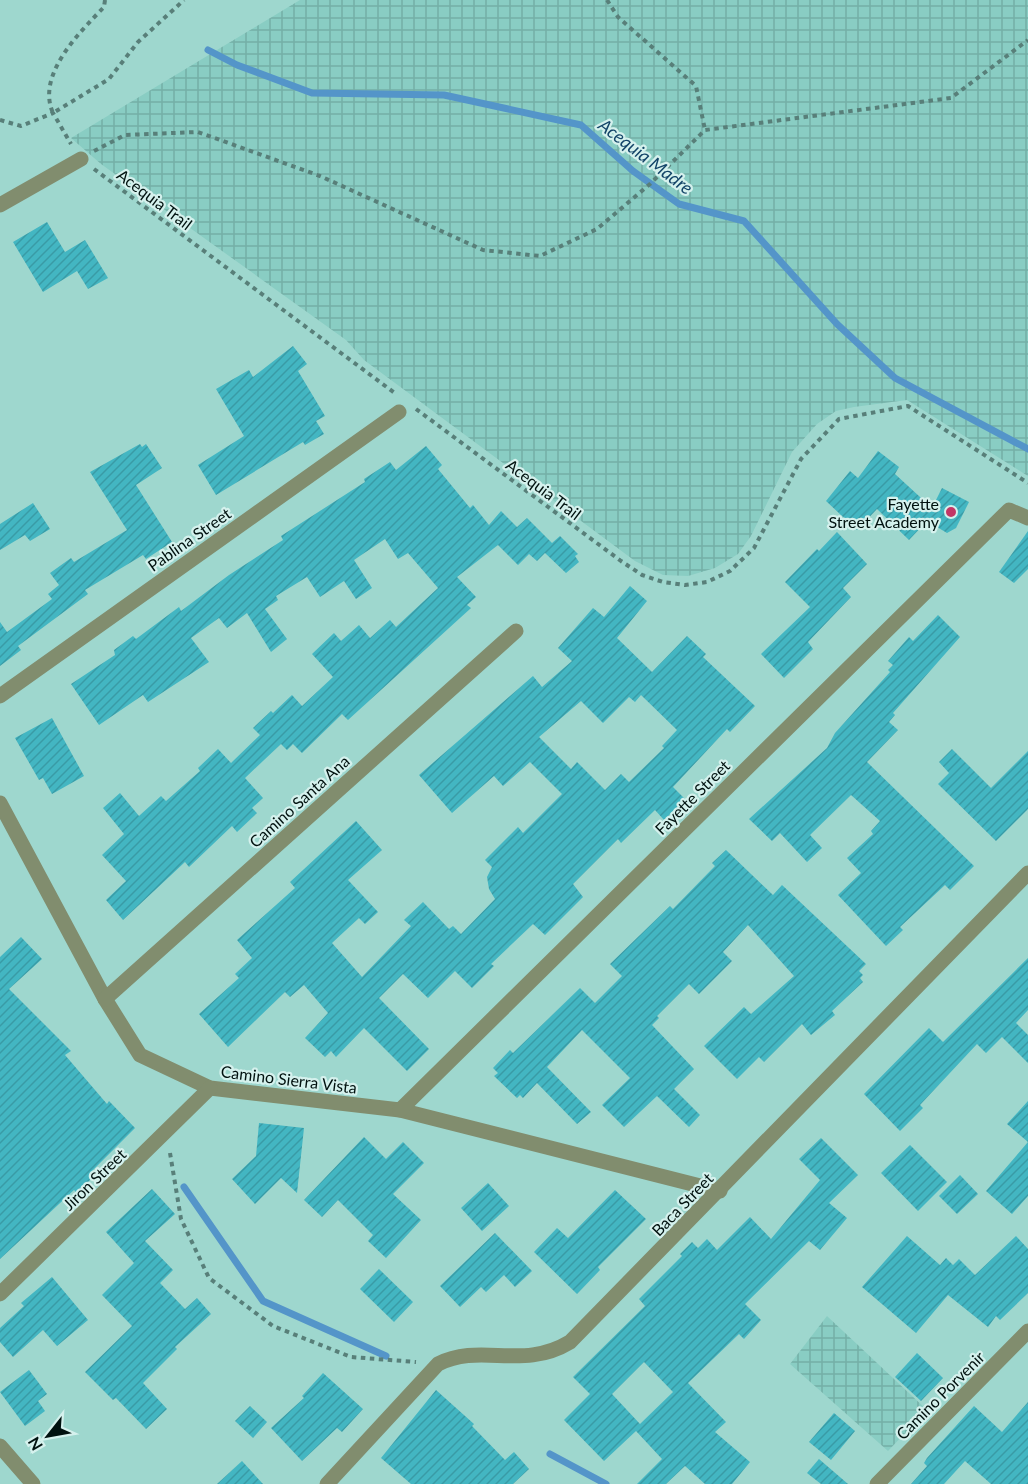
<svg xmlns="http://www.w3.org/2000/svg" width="1028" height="1484" font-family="Lato,sans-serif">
  <defs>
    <pattern id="industrial-grid" width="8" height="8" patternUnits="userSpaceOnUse" patternTransform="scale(1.5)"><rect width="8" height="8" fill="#89cdc3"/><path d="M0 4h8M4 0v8" fill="none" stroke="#74afa6"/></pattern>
    <pattern id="building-hatch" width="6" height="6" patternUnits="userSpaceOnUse" patternTransform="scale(1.5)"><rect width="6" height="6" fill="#43b6c2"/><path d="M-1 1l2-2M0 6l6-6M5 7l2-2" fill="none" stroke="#399ba6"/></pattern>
  </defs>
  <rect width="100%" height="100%" fill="#9ed7ce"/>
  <g fill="url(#industrial-grid)">
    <path d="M300,0H1028V476L907,400L854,407L836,411L817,424L792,452L751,536L738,554L715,568L688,576L663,575L635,561L364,360L346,340L101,164L71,138Z"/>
    <path d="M827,1316L927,1410L888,1451L790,1364Z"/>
  </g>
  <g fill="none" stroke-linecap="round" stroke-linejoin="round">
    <g stroke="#5495c9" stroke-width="7">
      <path d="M208,50L237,65L312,93L444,95L581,125L633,171L679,204L744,221L837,324L895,378L1028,449"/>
      <path d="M184,1187L263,1301L386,1356"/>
      <path d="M550,1454L606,1484"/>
    </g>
  </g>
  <g fill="url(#building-hatch)" fill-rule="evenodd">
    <path d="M47,222L65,252L85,240L108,278L88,289L77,271L43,292L13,242Z"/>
    <path d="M293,346L307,364L298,371L325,416L316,421L324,434L305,445L303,442L216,495L198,465L244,436L216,389L249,370L253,377Z"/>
    <path d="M140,444L142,447L146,444L162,468L136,485L172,542L146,559L143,555L85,590L88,594L18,646L21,650L0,666V622L7,632L52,599L48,594L59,585L50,573L71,558L74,562L127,530L90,472Z"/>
    <path d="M426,446L442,465L438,469L470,508L473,505L489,525L501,511L517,527L527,518L552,543L560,536L578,554L575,556L579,562L566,573L545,553L537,561L529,554L518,565L498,545L457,577L476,597L467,605L471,608L348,720L342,714L302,753L293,744L287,750L281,744L245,778L263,798L252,808L257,813L237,832L232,826L189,867L185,862L123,920L106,900L126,881L102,855L124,834L103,808L120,793L139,816L161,796L166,801L200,771L198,768L218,749L231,763L260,735L253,728L271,711L273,713L292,695L302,706L333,677L312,654L334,633L341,641L359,625L370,638L390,620L396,627L438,588L408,553L398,559L385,539L354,560L372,588L356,599L344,581L320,597L307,577L276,596L278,600L265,609L287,639L271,652L247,613L227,628L219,618L191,638L209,662L148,702L143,695L99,725L71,684L115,655L114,650L133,636L136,639L179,607L181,611L229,575L283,540L281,536L365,482L364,479L390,462L396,470Z"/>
    <path d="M878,451L899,467L895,474L932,508L942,488L969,502L956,528L947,533L927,521L909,540L877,509L857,530L826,501L850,471L858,478Z"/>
    <path d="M33,503L50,529L30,541L25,535L0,550V524Z"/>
    <path d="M1028,531V569L1014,583L999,572Z"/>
    <path d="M837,532L867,564L843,588L851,597L808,642L813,649L784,678L761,654L810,607L785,582L817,549L819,551Z"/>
    <path d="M630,586L647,601L617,638L652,672L687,636L706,654L703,657L755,706L730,732L727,729L673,787L685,799L664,820L655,810L621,843L618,839L573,884L583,897L545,935L533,924L491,964L494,966L472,988L455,971L428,998L403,974L379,998L429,1049L407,1071L364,1028L336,1057L331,1051L325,1057L305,1038L328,1013L304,985L290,997L285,992L228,1047L199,1014L239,978L235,974L252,958L237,940L295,888L290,882L356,821L382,850L348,880L378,912L365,924L359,918L332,943L362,977L411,926L404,920L423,902L449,929L453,926L461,934L495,899L489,889L487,877L492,867L485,860L518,827L523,833L562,794L530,762L503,786L494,776L452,813L419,775L533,676L542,687L572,661L558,648L593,608L604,617ZM641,695L677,730L662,746L664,748L629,782L621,774L605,790L577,762L571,769L539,737L581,701L603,723L629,697L635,702Z"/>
    <path d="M938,615L960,637L893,713L895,715L889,722L898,730L867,762L974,866L950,890L945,885L900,927L903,930L886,946L838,895L861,873L847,858L873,834L871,831L880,821L851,795L810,835L822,848L807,862L780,833L772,841L749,819L827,748L835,733L890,672L888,670L893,665L888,661L909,637L913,641Z"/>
    <path d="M52,718L84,776L52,794L43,778L39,780L15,738Z"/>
    <path d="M952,749L991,788L1028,751V809L996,841L938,784L949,773L939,762Z"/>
    <path d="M726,850L773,895L782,885L866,964L859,971L863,975L860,978L863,982L832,1011L835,1015L811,1035L802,1024L764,1062L759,1057L737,1079L704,1046L744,1007L751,1014L794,976L748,925L723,952L732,961L699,994L689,984L657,1016L659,1018L652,1025L694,1069L674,1089L700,1115L689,1127L657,1096L624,1127L602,1105L630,1078L582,1030L547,1067L591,1112L577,1124L537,1083L523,1098L520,1095L517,1098L494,1076L498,1073L493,1068L510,1050L513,1053L580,988L595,1003L622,976L610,964L670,906L673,909L715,866L712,863Z"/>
    <path d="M21,937L42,959L9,989L71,1051L65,1055L107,1104L109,1101L135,1128L92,1171L95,1175L77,1193L74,1190L0,1259V957Z"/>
    <path d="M1028,958V1010L1016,1023L1028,1035V1063L1002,1037L986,1053L977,1044L920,1105L923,1108L900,1131L864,1094L929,1028L943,1042Z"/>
    <path d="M1028,1101V1196L1012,1214L986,1191L1028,1142L1007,1124Z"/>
    <path d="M259,1123L304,1128L297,1193L281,1178L255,1204L232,1179L256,1156Z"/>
    <path d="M364,1137L386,1159L403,1142L424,1163L393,1194L421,1220L386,1258L368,1241L373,1235L338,1200L322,1217L304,1200Z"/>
    <path d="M821,1138L858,1175L829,1203L847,1218L820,1250L809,1241L745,1304L761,1320L744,1339L739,1334L688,1383L726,1422L715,1432L750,1462L732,1484H705L685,1466L666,1484H637L662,1459L636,1431L604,1461L564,1420L590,1394L573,1377L645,1306L639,1299L682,1256L680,1254L692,1242L698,1248L707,1239L717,1250L750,1217L771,1239L820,1180L799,1159ZM644,1362L673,1392L640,1424L612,1394Z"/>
    <path d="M910,1145L947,1182L918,1211L881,1173Z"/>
    <path d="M960,1175L978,1194L957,1214L939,1196Z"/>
    <path d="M488,1183L509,1206L482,1231L461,1208Z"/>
    <path d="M152,1189L175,1214L145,1241L173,1270L160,1283L185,1309L197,1298L211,1314L175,1347L177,1349L143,1383L167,1409L146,1429L116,1398L113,1400L85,1372L132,1326L102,1295L134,1263L106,1232Z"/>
    <path d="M615,1190L646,1219L598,1267L600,1270L577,1294L534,1252L557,1228L568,1238Z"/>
    <path d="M495,1233L532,1271L515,1287L504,1275L486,1292L481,1287L460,1307L440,1286Z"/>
    <path d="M907,1236L940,1265L946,1258L953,1265L959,1259L975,1275L1016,1236L1028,1249V1293L1000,1320L996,1316L988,1327L948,1295L916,1333L862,1287Z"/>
    <path d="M379,1269L413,1302L394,1322L360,1289Z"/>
    <path d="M52,1277L88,1320L57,1346L43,1330L13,1357L0,1342V1328L24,1306L21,1303Z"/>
    <path d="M917,1353L943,1378L921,1401L895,1377Z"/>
    <path d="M29,1370L47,1394L38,1401L45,1411L25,1426L0,1392Z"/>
    <path d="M323,1373L363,1409L342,1432L337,1428L302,1461L271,1428L304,1398L302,1396Z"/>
    <path d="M436,1390L474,1424L472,1426L505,1460L514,1452L529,1469L513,1484H411L381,1458Z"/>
    <path d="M1028,1402V1484H991L965,1461L944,1484H911L927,1466L924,1463L927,1458L974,1406L1002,1432Z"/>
    <path d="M250,1406L267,1422L253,1438L235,1421Z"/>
    <path d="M834,1413L855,1431L831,1460L809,1442Z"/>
    <path d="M819,1459L848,1484H821L807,1473Z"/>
    <path d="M242,1461L263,1484H217Z"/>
  </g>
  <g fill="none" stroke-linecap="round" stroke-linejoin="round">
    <g stroke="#587f79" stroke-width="4" stroke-dasharray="4.5 4.5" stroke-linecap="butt">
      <path d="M105,0L104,7C79,33 36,75 53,113L109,79L138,42L184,0"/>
      <path d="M607,0L618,17L696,86L705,130"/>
      <path d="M0,120L21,126L53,113L71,144"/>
      <path d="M94,151L125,135L198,132L320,176L483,250L540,256L597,229L650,184L705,130L951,98L1028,40"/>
      <path d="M94,169L396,394"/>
      <path d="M416,409L621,561L642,575L663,582L685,585L707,582L730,571L754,548L801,459L839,419L908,406L1028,483"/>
      <path d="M170,1153L181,1219L209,1278L273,1326L351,1357L416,1362"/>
    </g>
    <g stroke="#818d6e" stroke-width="15">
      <path d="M0,205L81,159"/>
      <path d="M0,696L399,412"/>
      <path d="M0,803L105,999L140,1055L210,1088L400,1110L720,1191"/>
      <path d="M105,999L516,631"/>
      <path d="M400,1110L1009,510L1028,518"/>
      <path d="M0,1294L210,1088"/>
      <path d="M0,1446L33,1484"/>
      <path d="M877,1484L1028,1331"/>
    </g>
    <path stroke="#818d6e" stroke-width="15" d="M327,1484L438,1364C481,1342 522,1371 570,1342L1028,873"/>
  </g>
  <circle fill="#c33666" stroke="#d5f1ed" stroke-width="2" cx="951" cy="512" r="6"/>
  <g text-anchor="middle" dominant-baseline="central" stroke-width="4.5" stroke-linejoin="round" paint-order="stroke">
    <g font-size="16" fill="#00110f" stroke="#d5f1ed">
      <text transform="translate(155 199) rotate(37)">Acequia Trail</text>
      <text transform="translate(544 489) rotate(37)">Acequia Trail</text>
      <text transform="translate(189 539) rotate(-35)">Pablina Street</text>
      <text transform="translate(692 797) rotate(-45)">Fayette Street</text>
      <text transform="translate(299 801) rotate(-42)">Camino Santa Ana</text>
      <text transform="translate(289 1079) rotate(7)">Camino Sierra Vista</text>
      <text transform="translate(94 1179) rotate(-44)">Jiron Street</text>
      <text transform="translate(682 1204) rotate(-46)">Baca Street</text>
      <text transform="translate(940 1395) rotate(-45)">Camino Porvenir</text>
    </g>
    <g font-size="16" fill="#00110f" stroke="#d5f1ed" text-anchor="end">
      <text x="939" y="503">Fayette<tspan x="939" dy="18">Street Academy</tspan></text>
    </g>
    <g font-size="18" font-style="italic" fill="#134468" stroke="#d5f1ed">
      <text transform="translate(646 156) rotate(37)">Acequia Madre</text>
    </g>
  </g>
  <g transform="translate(48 1436) rotate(239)" stroke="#d5f1ed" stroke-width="4.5" paint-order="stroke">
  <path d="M0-4.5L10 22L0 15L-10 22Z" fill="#00110f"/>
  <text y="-9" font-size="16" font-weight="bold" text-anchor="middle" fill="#00110f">N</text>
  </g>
</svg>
